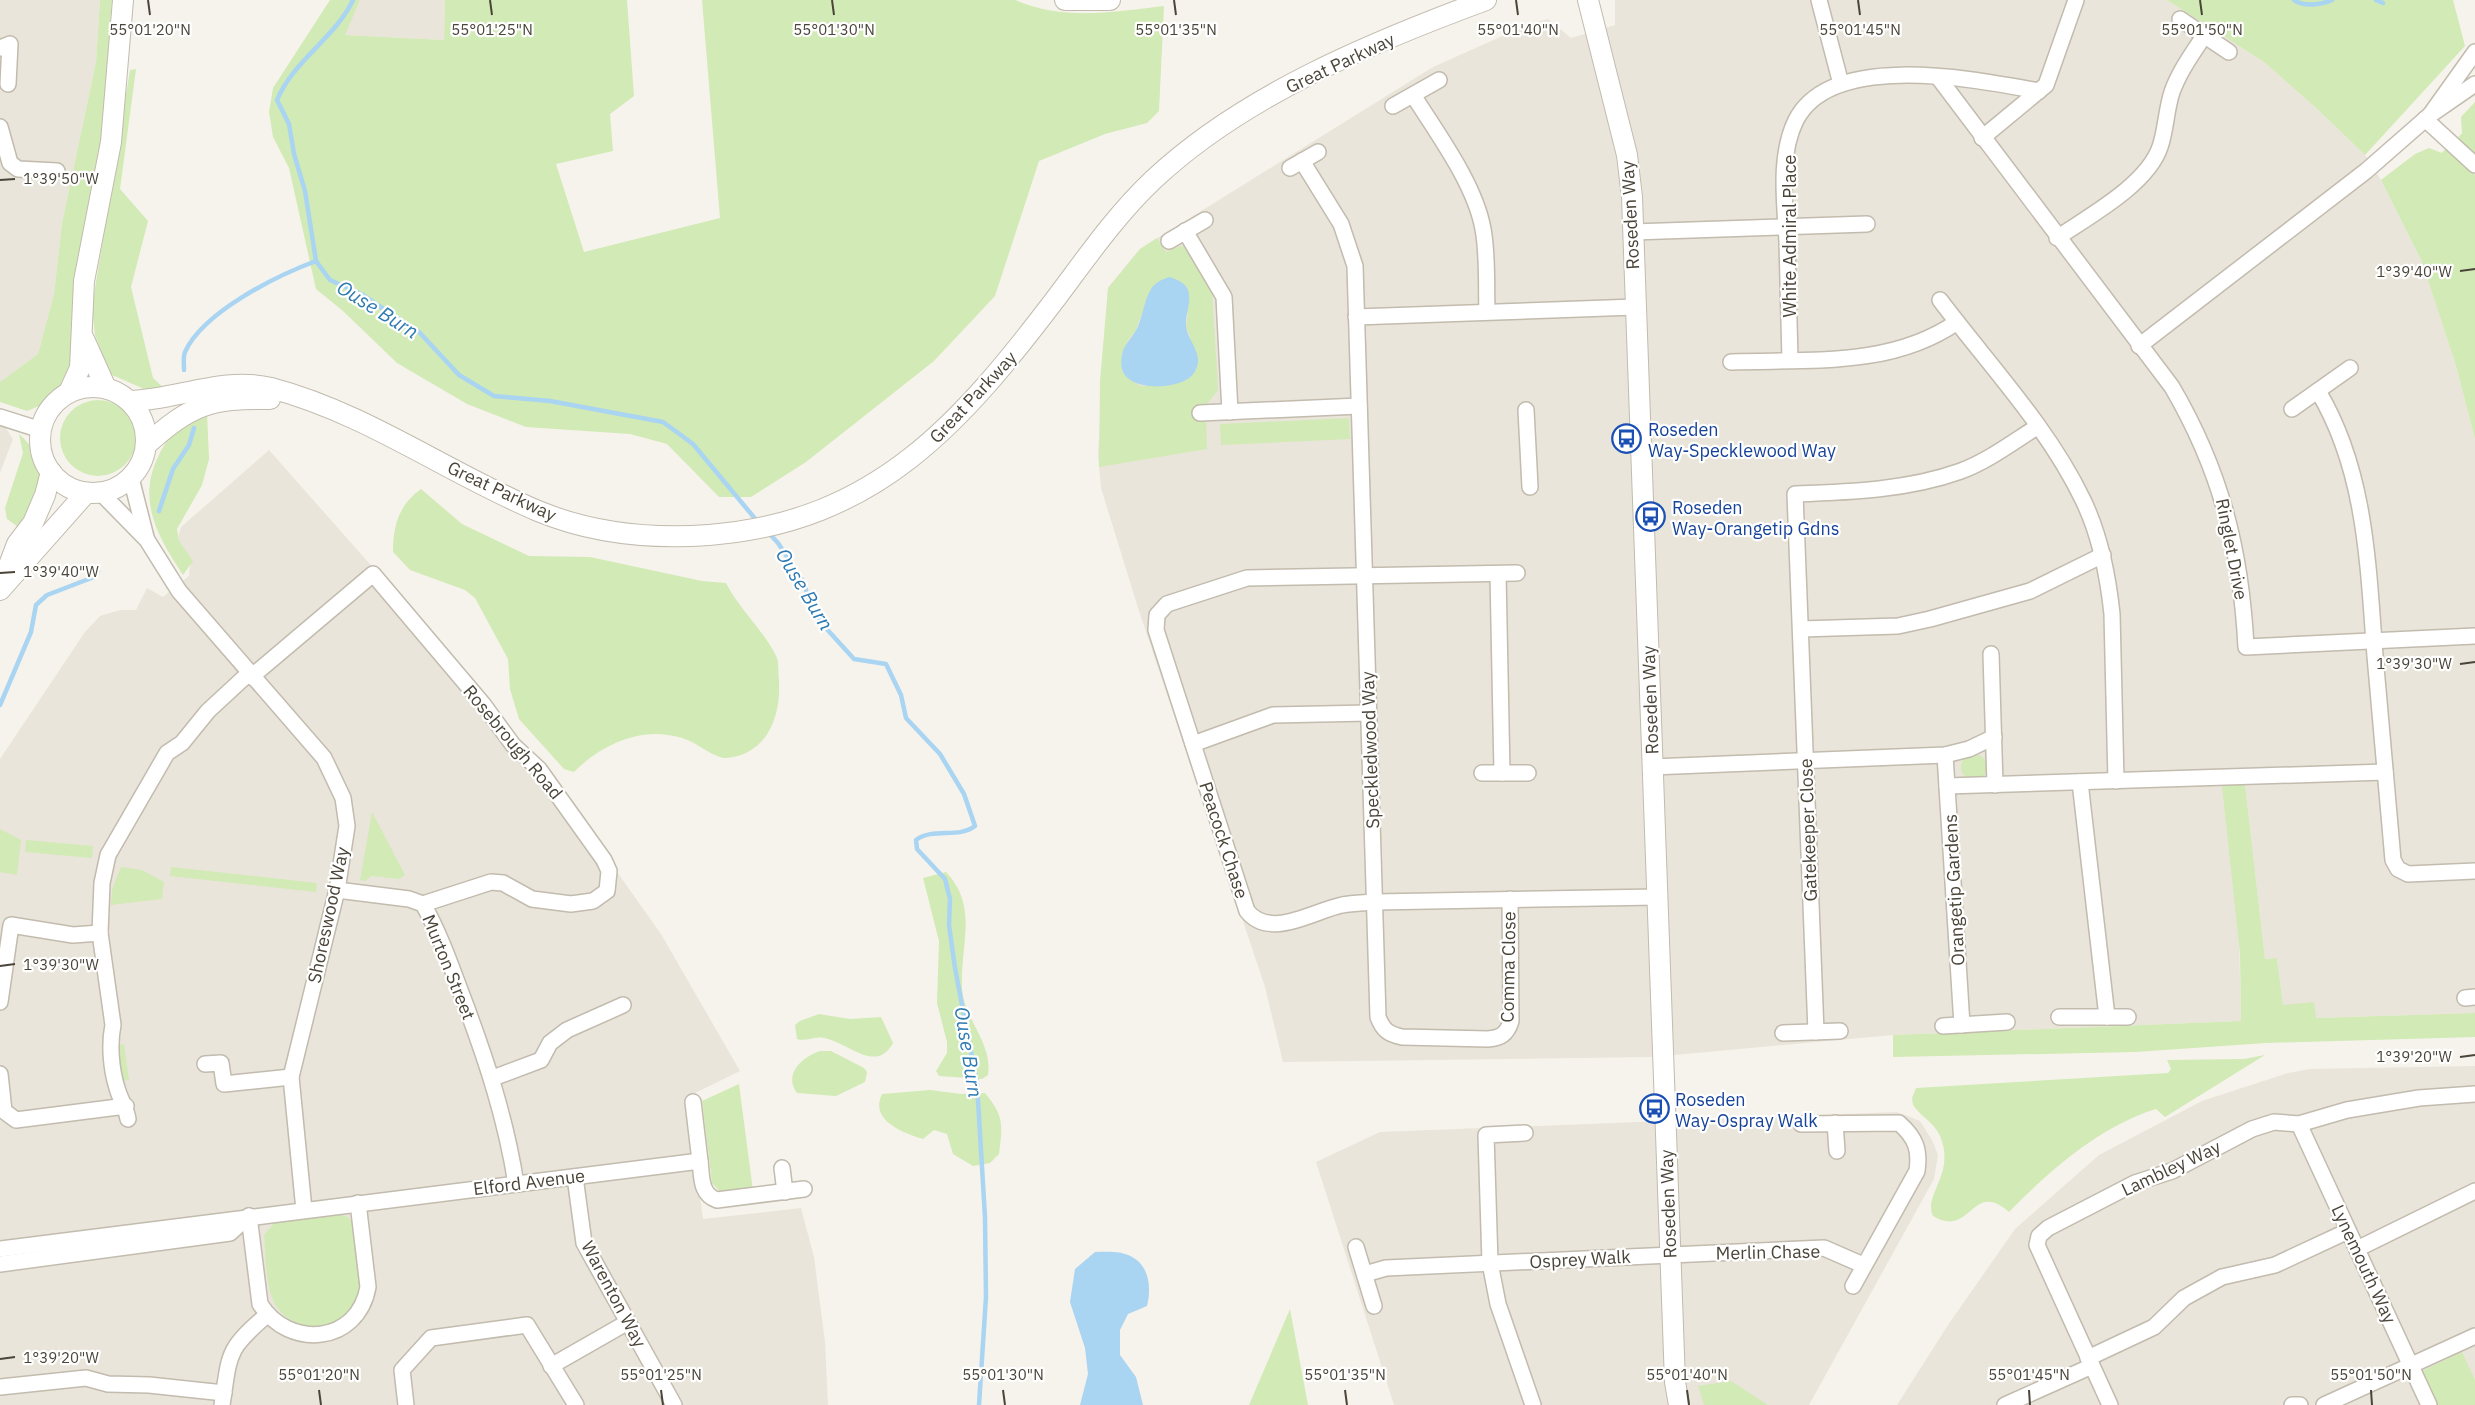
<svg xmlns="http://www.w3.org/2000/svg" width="2475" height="1405" font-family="'IBM Plex Sans',sans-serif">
  <rect width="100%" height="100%" fill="#f6f3ec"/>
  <g fill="#eae5da">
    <path d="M0,0H100L96,62L62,223L54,294L38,354L0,382Z"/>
    <path d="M360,0H445L444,40L344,35Z"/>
    <path d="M1615,0H2167L2264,62L2315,107L2365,155L2381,180L2422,262L2456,366L2475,439V1013L2315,1018L2283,1005L2277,958L2265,959L2245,784L2239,936L2241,1021L1893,1035L1653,1057L1283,1062L1265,987L1139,611L1101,488L1098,455L1108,288L1140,249L1433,67L1527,25L1548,19L1571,38L1615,25Z"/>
    <path d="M0,419L13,439L0,473Z"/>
    <path d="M269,450L376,571L610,862L661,934L740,1071L687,1097L703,1219L801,1208L814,1257L825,1342L828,1405H0V759L85,632L100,616L120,610H136L147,588L163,597L189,576L190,565L176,543L181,527Z"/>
    <path d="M2475,1066V1405H1897L1948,1325L2015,1229L2099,1155L2202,1101L2288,1073L2310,1069Z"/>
    <path d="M1897,1112L1920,1121L1932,1140L1938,1155L1934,1179L1809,1405H1394L1316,1162L1380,1132Z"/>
  </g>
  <g fill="#d2eab5" fill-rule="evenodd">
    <path d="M100,0H112L99,168L80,255L70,365L63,388L49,402L27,411L0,402V382L38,354L54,294L62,223L96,62Z"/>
    <path d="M330,0H360L345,35L444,40L445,0H627L634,96L610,114L613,151L556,164L584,252L720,218L702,0H1015C1065,21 1111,12 1164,6L1159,111L1147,123L1105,134L1039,161L995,296L934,361L806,462L751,497H719L667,444L630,434L526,427L467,404L397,363L343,311L316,289L289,168L273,137L269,112L273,88Z"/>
    <path d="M2167,0H2453L2465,46L2365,155L2315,107L2264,62Z"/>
    <path d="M136,69L120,189L148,221L131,287L153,378L167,391L144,389L110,374L95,335L92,307L130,70Z"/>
    <path d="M2475,102V157L2457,139L2462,133L2461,117Z"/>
    <path d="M2429,148L2442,153L2446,148L2475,175V439L2456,366L2422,262L2381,180L2415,154Z"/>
    <path d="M1157,238L1166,252L1180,246L1188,248L1212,290L1218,390L1206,405L1194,406V419H1206L1207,449L1099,467L1100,381L1108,288L1140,249ZM1150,291L1188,314L1186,327L1190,336L1167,385L1141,386L1129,379L1122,371V355L1128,340L1135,332Z"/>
    <circle cx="98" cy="438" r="38"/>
    <path d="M207,413L209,459L202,485L177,529L179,541L193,561L183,575C158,537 136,500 159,455C164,445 169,436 178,429C187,423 197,418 207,413Z"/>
    <path d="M1349,418L1350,439L1221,445L1220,424Z"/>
    <path d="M19,434C56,467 38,491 21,529L7,519L5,508L23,453Z"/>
    <path d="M421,489L462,524L529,556L590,557L702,581L726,583C739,609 766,633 777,658C779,664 778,674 779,681C781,717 767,754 727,758C717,759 700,746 690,741C648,723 604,742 574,772L564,769L519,719L510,689L508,659L475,598L465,590L410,570L393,552C393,525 399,505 421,489Z"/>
    <circle cx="1974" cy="767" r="13"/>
    <path d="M2245,784L2265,959L2277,958L2283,1005L2314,1002L2316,1018L2475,1013V1037L2266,1043L2135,1052L1893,1057V1035L2241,1021L2240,954L2222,786Z"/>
    <path d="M372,812L405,875L399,879L371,876L365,881L360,880Z"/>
    <path d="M0,829L21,840L17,875L0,872Z"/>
    <path d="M26,840L93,846L92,858L25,852Z"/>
    <path d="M121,867L142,870L164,882L162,899L111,905L112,890Z"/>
    <path d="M171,867L317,883L316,892L170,876Z"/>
    <path d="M946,872C979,907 960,945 962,987C963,1019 993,1042 988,1075L982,1079L939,1076L936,1071L947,1053V1042L937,1003L939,941L923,878Z"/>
    <path d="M819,1014L850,1019L881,1017L893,1043C876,1074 849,1043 824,1038C814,1036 806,1042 797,1039L795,1025L800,1021Z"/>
    <path d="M124,1044L129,1080L120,1081L115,1046Z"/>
    <path d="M820,1051H831L864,1068L867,1072L865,1082L836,1096L797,1093C783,1074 802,1057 820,1051Z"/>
    <path d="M2265,1055L2165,1117L2156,1109C2100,1126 2049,1171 2009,1212C1971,1179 1972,1239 1933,1216C1923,1194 1956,1174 1940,1136C1934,1122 1921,1117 1913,1105L1912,1098L1916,1088L2168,1073L2171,1069L2167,1060L2244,1059Z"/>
    <path d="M739,1084L753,1191L722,1194L712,1183L702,1101Z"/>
    <path d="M930,1090L961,1094L985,1093C1004,1116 1003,1125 999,1154L990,1163L973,1166L953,1154L947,1134L934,1130L923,1139C903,1133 869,1120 882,1094Z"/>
    <path d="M335,1213L348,1217L352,1222C354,1242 364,1278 359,1296C348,1338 289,1336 273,1300C265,1282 266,1254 264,1235L277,1220Z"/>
    <path d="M1290,1309L1308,1405H1249Z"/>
    <path d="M2462,1352L2475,1380V1405H2435L2420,1372Z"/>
    <path d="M1731,1381L1768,1405H1704L1698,1386Z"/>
  </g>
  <g fill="#a9d4f2">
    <path d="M1170,277C1177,280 1185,282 1188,290C1192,302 1185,314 1186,326C1188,343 1206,355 1194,373C1183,390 1128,393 1122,369C1121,366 1121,359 1122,355C1123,346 1130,340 1135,332C1143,319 1143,302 1151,289C1155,283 1162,279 1170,277Z"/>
    <path d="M1095,1252C1104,1252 1116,1251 1125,1254C1149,1261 1152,1286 1147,1306L1128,1314L1120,1330V1355L1136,1377L1143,1405H1080L1088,1374L1085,1348L1070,1302L1075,1269Z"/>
  </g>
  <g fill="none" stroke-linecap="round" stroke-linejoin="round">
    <g stroke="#a9d4f2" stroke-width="4.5">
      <path d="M353,0C335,38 293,61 277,100L289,124L294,154L305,191L316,261L330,280L361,294L420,333L459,375L494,396L550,401L663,422L693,444L757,521"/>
      <path d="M2294,0C2303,7 2321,5 2332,0"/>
      <path d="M2376,0L2383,3"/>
      <path d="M184,370C184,364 183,357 185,352C203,312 276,276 316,261"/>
      <path d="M159,511L173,469L189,445L194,428"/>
      <path d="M767,531L778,543L804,583L810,604L824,626L854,659L886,664L901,695L906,718L940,754L964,794L975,826C958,839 934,827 916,840L917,849L945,879L950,899L949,925L955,968L977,1084L985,1217L986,1297L979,1405"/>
      <path d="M0,705L31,632L36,605L47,595L94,577L98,571"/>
    </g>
    <defs>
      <g id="minor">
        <path d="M1819,0L1841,84"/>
        <path d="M2180,19L2229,52"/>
        <path d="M0,48L10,44L8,84"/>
        <path d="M2475,52L2430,115L2475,84"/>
        <path d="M1938,77L2172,387C2221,471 2241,550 2246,647L2475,636"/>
        <path d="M1413,95C1437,133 1475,184 1483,229C1488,256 1486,285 1487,312"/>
        <path d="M1393,106L1439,80"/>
        <path d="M2425,119L2475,165"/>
        <path d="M0,127L10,163L18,169L57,171"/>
        <path d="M1982,138L2046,85L2076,0"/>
        <path d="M1302,161L1341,224L1355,266L1378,1017C1383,1030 1388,1034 1402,1037L1488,1039C1501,1038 1507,1034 1511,1021L1510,899"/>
        <path d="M1290,168L1318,152"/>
        <path d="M1185,231L1224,297L1230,412"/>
        <path d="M1633,232L1867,224"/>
        <path d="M2057,238C2089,216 2147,185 2160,147C2166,130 2166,110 2172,92C2179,72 2192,54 2204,36"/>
        <path d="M1169,241L1205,220"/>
        <path d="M1940,300C1989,365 2048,427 2083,500C2100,535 2108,576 2112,614L2116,781"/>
        <path d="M1356,317L1635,307"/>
        <path d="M2139,346L2366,171L2430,115"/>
        <path d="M1790,360C1789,321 1788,281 1787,242C1785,204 1778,156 1796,120C1832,50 1977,80 2039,91"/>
        <path d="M1731,362C1807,359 1891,368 1957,322"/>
        <path d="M2318,391C2366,471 2368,565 2375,656C2381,724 2387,792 2393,860L2398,869L2408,874L2475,871"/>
        <path d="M2292,409L2350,368"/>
        <path d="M1526,410L1530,487"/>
        <path d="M1200,413L1359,406"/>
        <path d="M0,417L41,430"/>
        <path d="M131,478L146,537"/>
        <path d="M101,493L147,540L179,591L324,758L343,798L347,826L337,890L291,1077L304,1210"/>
        <path d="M1517,573L1247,578L1167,604L1157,615L1156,630L1247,911C1270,940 1313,911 1342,905C1353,903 1364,903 1375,902L1657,897"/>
        <path d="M1498,574L1502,773"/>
        <path d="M1801,629L1898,626L1930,619L2030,591L2103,555"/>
        <path d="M1991,654L1995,785"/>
        <path d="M251,677L373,574L483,704L513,745L539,769L604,860L609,871L607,891L593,901L571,904L532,899L503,883L491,882L423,904"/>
        <path d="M1193,744L1273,715L1369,713"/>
        <path d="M1945,755L1962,1025"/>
        <path d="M1652,767L1945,755L1969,749L1994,737"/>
        <path d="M1482,773H1528"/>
        <path d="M2080,782L2107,1017"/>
        <path d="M1947,786L2385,772"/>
        <path d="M337,890L409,899L423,904C440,934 451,966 463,998C486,1059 506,1119 516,1184"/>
        <path d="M2465,998L2475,997"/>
        <path d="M0,1002L11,925L73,935L100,933"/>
        <path d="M2059,1017H2128"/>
        <path d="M1943,1026L2007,1022"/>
        <path d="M1816,1032L1795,494C1851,492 1908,490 1961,471C1988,461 2013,442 2037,427"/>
        <path d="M1783,1033L1840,1031"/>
        <path d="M205,1064L221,1063L224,1084L291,1077"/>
        <path d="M0,1074L4,1111L16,1120L126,1106"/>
        <path d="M493,1078L541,1060L550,1043L567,1030L623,1005"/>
        <path d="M693,1102L700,1161"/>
        <path d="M128,1119C126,1107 120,1099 117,1088C111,1069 109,1044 113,1025L100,933L102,883L108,855L167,753L182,743L208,711L248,674"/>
        <path d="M1835,1123L1837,1151"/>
        <path d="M1801,1124L1899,1123C1916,1138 1920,1150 1917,1171L1853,1286"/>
        <path d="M2299,1124L2429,1405"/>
        <path d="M1525,1133L1486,1135L1490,1263L1498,1304L1533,1405"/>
        <path d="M782,1168L785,1192"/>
        <path d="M575,1177L584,1243L674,1405"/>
        <path d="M249,1216L260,1304C289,1350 358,1344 368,1287L358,1203"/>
        <path d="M1356,1247L1374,1306"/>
        <path d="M0,1249L700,1161C702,1177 700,1194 717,1200L804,1189"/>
        <path d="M2357,1249L2475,1191"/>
        <path d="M0,1264L230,1233L249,1216"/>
        <path d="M1365,1274L1386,1268L1824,1248L1863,1265"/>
        <path d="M2088,1358L2154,1327L2184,1298L2222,1277L2275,1265L2348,1231"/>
        <path d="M551,1366L628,1322"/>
        <path d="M0,1387L86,1378L108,1384L149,1385L224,1393"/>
        <path d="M222,1405C230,1353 226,1350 267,1315"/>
        <path d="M406,1405L402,1370L431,1338L527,1325L576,1405"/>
        <path d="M2005,1405L2092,1366"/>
        <path d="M2110,1405L2037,1245L2039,1236L2048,1228L2135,1183L2172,1171L2252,1129L2274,1122L2299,1124L2347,1110L2419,1098L2475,1094"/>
        <path d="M2292,1405H2300"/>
        <path d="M2324,1405L2475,1336"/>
      </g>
      <g id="tertiary">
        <path d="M1065,0H1110"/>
        <path d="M1588,0L1627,155L1632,197L1675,1382L1679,1405"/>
        <path d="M84,339L106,388"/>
        <circle cx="93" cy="440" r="53"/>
        <path d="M69,392L80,368L84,281L111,142L123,0"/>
        <path d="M130,401C177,400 222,376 271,388C366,413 448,473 538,511C591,533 652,539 709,535C877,522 962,422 1057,297C1087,257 1116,215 1153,180C1242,96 1372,42 1486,0"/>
        <path d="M146,445C191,405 209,398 270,399"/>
        <path d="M3,581L17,544L33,523L45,495L51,472"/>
        <path d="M0,590L86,493"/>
      </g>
    </defs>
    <use href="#minor" stroke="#c2bbae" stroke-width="18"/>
    <use href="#tertiary" stroke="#c2bbae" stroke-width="22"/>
    <use href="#minor" stroke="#fff" stroke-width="15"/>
    <use href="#tertiary" stroke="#fff" stroke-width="20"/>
  </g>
  <path fill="none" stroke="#4b4439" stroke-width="2" d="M148,0L150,15M490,0L492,15M832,0L834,15M1174,0L1176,15M1516,0L1518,15M1858,0L1860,15M2200,0L2202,15M0,180L15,179M2460,271L2475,269M0,573L15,572M2460,664L2475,662M0,966L15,964M2460,1057L2475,1055M0,1359L15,1357M319,1390L321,1405M661,1390L663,1405M1003,1390L1005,1405M1345,1390L1347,1405M1687,1390L1689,1405M2029,1390L2030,1405M2371,1390L2372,1405"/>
  <defs>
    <symbol id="bus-ring" viewBox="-11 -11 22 22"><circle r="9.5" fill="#fff" stroke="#1a4fb4" stroke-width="1.5"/><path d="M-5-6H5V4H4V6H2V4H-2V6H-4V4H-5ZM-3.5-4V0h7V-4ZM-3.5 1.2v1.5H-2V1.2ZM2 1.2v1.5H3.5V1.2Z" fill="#1a4fb4"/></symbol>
  </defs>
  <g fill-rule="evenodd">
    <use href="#bus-ring" x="1610" y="422" width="33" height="33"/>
    <use href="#bus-ring" x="1634" y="500" width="33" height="33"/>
    <use href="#bus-ring" x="1638" y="1092" width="33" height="33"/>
  </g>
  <g text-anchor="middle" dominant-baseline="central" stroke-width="4.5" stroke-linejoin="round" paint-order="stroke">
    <g font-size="18" fill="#4b4439" stroke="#fff">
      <text transform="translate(1340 63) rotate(-25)">Great Parkway</text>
      <text transform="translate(1630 215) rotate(-93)">Roseden Way</text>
      <text transform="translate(1789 236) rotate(-90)">White Admiral Place</text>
      <text transform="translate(973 397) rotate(-47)">Great Parkway</text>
      <text transform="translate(502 491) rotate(25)">Great Parkway</text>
      <text transform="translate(2232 549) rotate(79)">Ringlet Drive</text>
      <text transform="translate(1650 700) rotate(-92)">Roseden Way</text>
      <text transform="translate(513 742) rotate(50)">Rosebrough Road</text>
      <text transform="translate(1370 750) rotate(-92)">Speckledwood Way</text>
      <text transform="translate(1808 830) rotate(-92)">Gatekeeper Close</text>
      <text transform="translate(1224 840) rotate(72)">Peacock Chase</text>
      <text transform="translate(1954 890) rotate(-93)">Orangetip Gardens</text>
      <text transform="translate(328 915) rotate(-78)">Shoreswood Way</text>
      <text transform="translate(449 967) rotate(68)">Murton Street</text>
      <text transform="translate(1508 967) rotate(-89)">Comma Close</text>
      <text transform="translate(2171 1168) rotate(-25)">Lambley Way</text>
      <text transform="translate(529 1182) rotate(-7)">Elford Avenue</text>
      <text transform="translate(1668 1204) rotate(-92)">Roseden Way</text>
      <text transform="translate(1768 1252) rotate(-1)">Merlin Chase</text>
      <text transform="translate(1580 1259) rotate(-3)">Osprey Walk</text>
      <text transform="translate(2364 1264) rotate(65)">Lynemouth Way</text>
      <text transform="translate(614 1294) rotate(62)">Warenton Way</text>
    </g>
    <g font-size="18" fill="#164399" stroke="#fff" text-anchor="start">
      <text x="1648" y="429">Roseden<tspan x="1648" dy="21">Way-Specklewood Way</tspan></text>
      <text x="1672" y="507">Roseden<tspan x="1672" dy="21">Way-Orangetip Gdns</tspan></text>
      <text x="1675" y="1099">Roseden<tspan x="1675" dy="21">Way-Ospray Walk</tspan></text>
    </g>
    <g font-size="20" font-style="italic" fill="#2e7ab2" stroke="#fff">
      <text transform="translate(378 309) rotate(32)">Ouse Burn</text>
      <text transform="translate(805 589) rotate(59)">Ouse Burn</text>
      <text transform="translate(969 1052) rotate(81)">Ouse Burn</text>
    </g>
  </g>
  <g font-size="15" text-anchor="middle" fill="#4b4439" stroke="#fff" stroke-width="4.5" stroke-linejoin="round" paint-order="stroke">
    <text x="150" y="35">55°01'20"N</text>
    <text x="492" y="35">55°01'25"N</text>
    <text x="834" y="35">55°01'30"N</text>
    <text x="1176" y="35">55°01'35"N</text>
    <text x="1518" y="35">55°01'40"N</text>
    <text x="1860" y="35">55°01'45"N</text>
    <text x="2202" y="35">55°01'50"N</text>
    <text x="61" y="184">1°39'50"W</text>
    <text x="2414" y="277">1°39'40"W</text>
    <text x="61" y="577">1°39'40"W</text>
    <text x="2414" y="669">1°39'30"W</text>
    <text x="61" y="970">1°39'30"W</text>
    <text x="2414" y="1062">1°39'20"W</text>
    <text x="61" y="1363">1°39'20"W</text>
    <text x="319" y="1380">55°01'20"N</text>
    <text x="661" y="1380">55°01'25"N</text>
    <text x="1003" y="1380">55°01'30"N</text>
    <text x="1345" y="1380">55°01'35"N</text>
    <text x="1687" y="1380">55°01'40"N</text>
    <text x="2029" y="1380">55°01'45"N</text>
    <text x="2371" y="1380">55°01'50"N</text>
  </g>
</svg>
